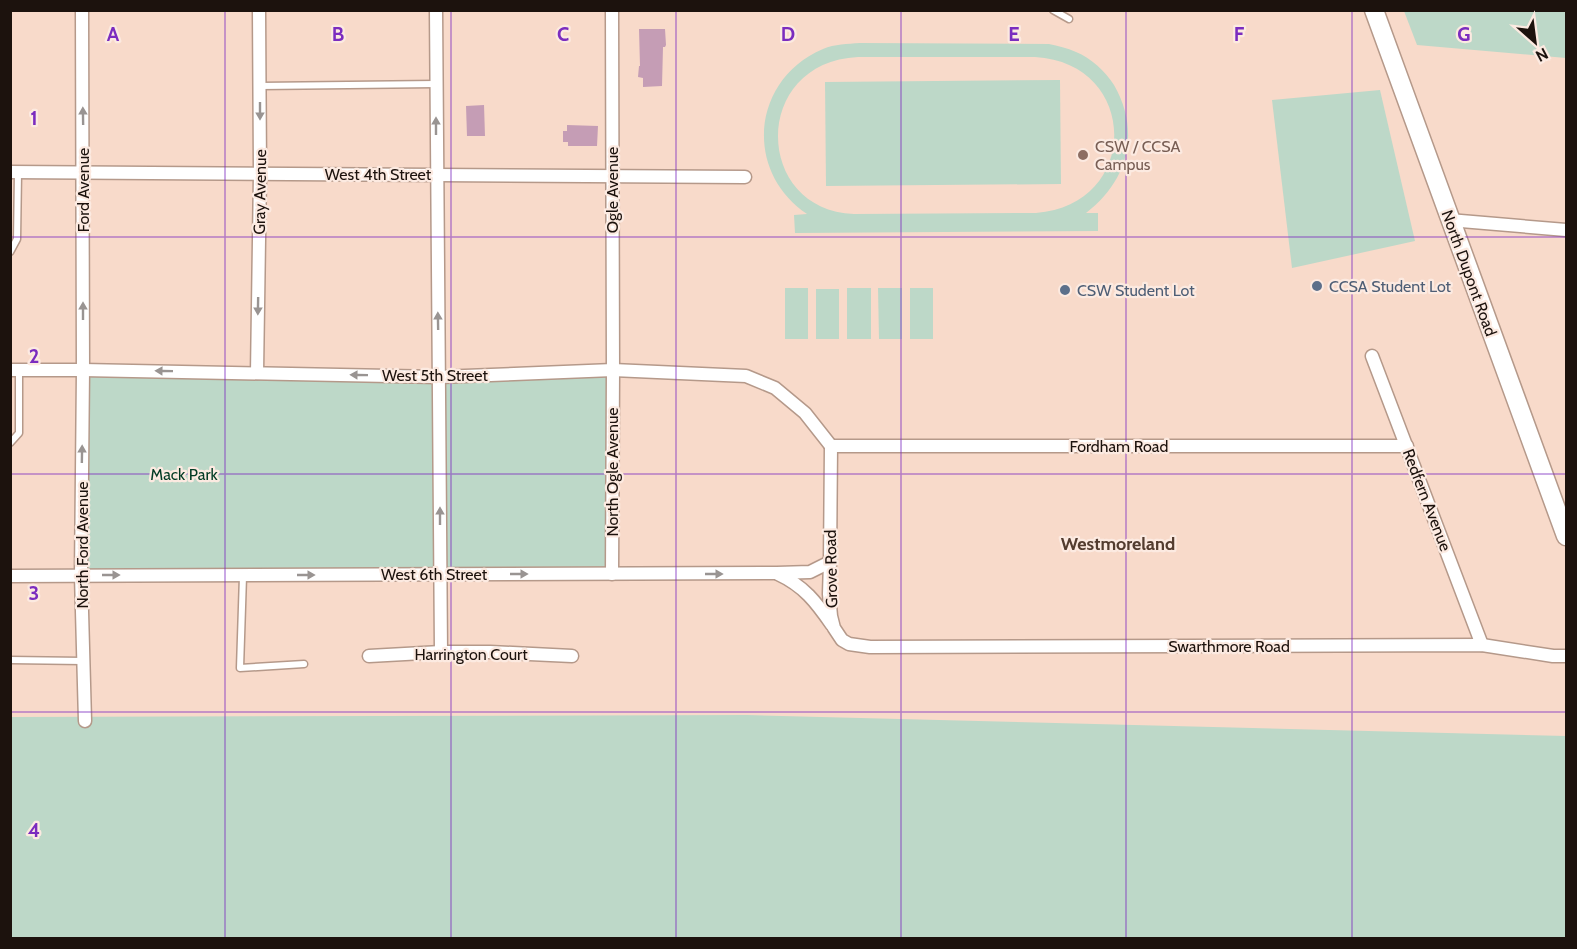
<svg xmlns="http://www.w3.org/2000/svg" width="1577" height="949" font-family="Cabin,sans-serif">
  <rect width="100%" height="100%" fill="#f8daca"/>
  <g fill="#bdd8c8" fill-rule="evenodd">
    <path d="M1404,11H1566V58L1417,45Z"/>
    <path d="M860,43L1049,44C1058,46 1067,48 1076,52C1091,58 1105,71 1114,85C1141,132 1128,181 1086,213H1098V231L795,233L794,215L807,214C743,171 752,79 823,49C835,44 847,44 860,43ZM858,57H1035C1140,63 1141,205 1036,213L854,214C753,210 751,62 858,57Z"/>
    <path d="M1060,80L1061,184L826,186L825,82Z"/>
    <path d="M1380,90L1415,241L1292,268L1272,100Z"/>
    <rect x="785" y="288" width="23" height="51"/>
    <rect x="847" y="288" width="24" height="51"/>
    <path d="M878,288H902V339H879Z"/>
    <rect x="910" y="288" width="23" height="51"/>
    <rect x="816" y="289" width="23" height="50"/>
    <path d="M83,370L439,377L613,370L612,574L81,575Z"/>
    <path d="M747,715L1566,736V938H11L10,717Z"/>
  </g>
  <g fill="#c59db5">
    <path d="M639,29H665L666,45L665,47H663L662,86L643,87V78L638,77L639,66H640Z"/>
    <path d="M484,105L485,136H467L466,106Z"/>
    <path d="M567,125L598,126L597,146H568V142H563V131H567Z"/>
  </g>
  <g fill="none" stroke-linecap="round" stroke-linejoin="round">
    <defs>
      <g id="lane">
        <path d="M1053,10L1069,19"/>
        <path d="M260,86L436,84"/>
        <path d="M10,252L17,239L18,173"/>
        <path d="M10,443L19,433V370"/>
        <path d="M243,576L240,668L304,664"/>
        <path d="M10,660L83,661"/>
      </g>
      <g id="street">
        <path d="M82,10L83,370L81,575L85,721"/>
        <path d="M436,10L441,652"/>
        <path d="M10,172L745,177"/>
        <path d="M1449,220L1566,230"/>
        <path d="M1372,356L1482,645"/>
        <path d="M10,370H83L439,377L613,370L746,376L775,388L805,413L831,446"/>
        <path d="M257,373L260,173L259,10"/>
        <path d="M831,446L830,562L829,594L831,616L834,628L842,640L849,644L870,647L1482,645L1553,656H1566"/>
        <path d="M831,446H1407"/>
        <path d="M612,574L613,370L612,10"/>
        <path d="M778,574C804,586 816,602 832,625"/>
        <path d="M10,576L777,573L810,572L830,562"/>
        <path d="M369,656L441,652H490L572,656"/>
      </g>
      <path id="secondary" d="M1374,10L1566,536"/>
    </defs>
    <use href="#lane" stroke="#b5998a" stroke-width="9"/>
    <use href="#street" stroke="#b5998a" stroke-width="15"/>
    <use href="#secondary" stroke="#b5998a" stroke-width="21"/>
    <use href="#lane" stroke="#fff" stroke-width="6"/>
    <use href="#street" stroke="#fff" stroke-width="12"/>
    <use href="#secondary" stroke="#fff" stroke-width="18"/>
  </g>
  <defs><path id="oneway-solid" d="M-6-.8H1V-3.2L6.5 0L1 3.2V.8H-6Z" transform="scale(1.5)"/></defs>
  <g fill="#999492">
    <use href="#oneway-solid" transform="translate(260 111) rotate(90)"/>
    <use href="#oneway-solid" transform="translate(83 116) rotate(-91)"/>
    <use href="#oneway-solid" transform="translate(436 126) rotate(-90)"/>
    <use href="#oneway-solid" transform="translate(258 306) rotate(91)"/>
    <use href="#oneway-solid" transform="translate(83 311) rotate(-90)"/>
    <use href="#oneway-solid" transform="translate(438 321) rotate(-91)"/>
    <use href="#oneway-solid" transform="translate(164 371) rotate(-179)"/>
    <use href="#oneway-solid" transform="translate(359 375) rotate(-179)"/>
    <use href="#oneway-solid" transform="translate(82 454) rotate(-89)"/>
    <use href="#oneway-solid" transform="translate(440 516) rotate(-90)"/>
    <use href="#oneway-solid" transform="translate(519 574)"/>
    <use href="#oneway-solid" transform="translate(714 574)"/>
    <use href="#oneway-solid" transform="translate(111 575)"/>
    <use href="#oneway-solid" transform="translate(306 575)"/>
  </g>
  <path fill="none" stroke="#7b2cbf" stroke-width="1.5" stroke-opacity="0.55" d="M225,10V938M451,10V938M676,10V938M901,10V938M1126,10V938M1352,10V938M10,237H1566M10,474H1566M10,712H1566"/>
  <circle fill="#8d6e63" stroke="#fceae1" stroke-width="2" cx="1083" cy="155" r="6"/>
  <g fill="#5c6f8a" stroke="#fceae1" stroke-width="2">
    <circle cx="1317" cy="286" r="6"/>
    <circle cx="1065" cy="290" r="6"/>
  </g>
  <g text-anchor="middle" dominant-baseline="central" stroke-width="4.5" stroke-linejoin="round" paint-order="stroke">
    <g font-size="16" fill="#785e54" stroke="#fceae1" text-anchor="start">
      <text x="1095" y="146">CSW / CCSA<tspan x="1095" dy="18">Campus</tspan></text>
    </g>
    <g font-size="16" fill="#1c120d" stroke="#fceae1">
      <text x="378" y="174">West 4th Street</text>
      <text transform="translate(83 190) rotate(-90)">Ford Avenue</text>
      <text transform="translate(612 190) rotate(-90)">Ogle Avenue</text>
      <text transform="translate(260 192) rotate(-89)">Gray Avenue</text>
      <text transform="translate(1469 273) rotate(70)">North Dupont Road</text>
      <text x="435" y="375">West 5th Street</text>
      <text x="1119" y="446">Fordham Road</text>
      <text transform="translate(612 472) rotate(-90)">North Ogle Avenue</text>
      <text transform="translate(1427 500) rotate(69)">Redfern Avenue</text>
      <text transform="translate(82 545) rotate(-90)">North Ford Avenue</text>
      <text transform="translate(831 569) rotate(-91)">Grove Road</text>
      <text x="434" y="574">West 6th Street</text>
      <text x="1229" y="646">Swarthmore Road</text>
      <text x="471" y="654">Harrington Court</text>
    </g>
    <g font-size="16" fill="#4e5e75" stroke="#fceae1" text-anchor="start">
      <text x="1329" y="286">CCSA Student Lot</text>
      <text x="1077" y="290">CSW Student Lot</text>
    </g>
    <g font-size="16" fill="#023b24" stroke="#fceae1">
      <text x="184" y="474">Mack Park</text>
    </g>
    <g font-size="18" font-weight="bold" fill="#533c2f" stroke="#fceae1">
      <text x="1118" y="544">Westmoreland</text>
    </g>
  </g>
  <g font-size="20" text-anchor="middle" font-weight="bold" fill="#7b2cbf" stroke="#fceae1" stroke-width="4.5" stroke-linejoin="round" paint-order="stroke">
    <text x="113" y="41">A</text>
    <text x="338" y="41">B</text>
    <text x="563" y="41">C</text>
    <text x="788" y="41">D</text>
    <text x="1014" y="41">E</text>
    <text x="1239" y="41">F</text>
    <text x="1464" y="41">G</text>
    <text x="34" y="125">1</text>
    <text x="34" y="363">2</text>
    <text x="34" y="600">3</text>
    <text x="34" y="837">4</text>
  </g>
  <rect width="1577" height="949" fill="none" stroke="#1c120d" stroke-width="24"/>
  <g transform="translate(1535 42) rotate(152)" stroke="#fceae1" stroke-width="4.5" paint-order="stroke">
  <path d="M0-4.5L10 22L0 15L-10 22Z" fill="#1c120d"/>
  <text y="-9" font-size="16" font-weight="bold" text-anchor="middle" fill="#1c120d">N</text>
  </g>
</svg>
